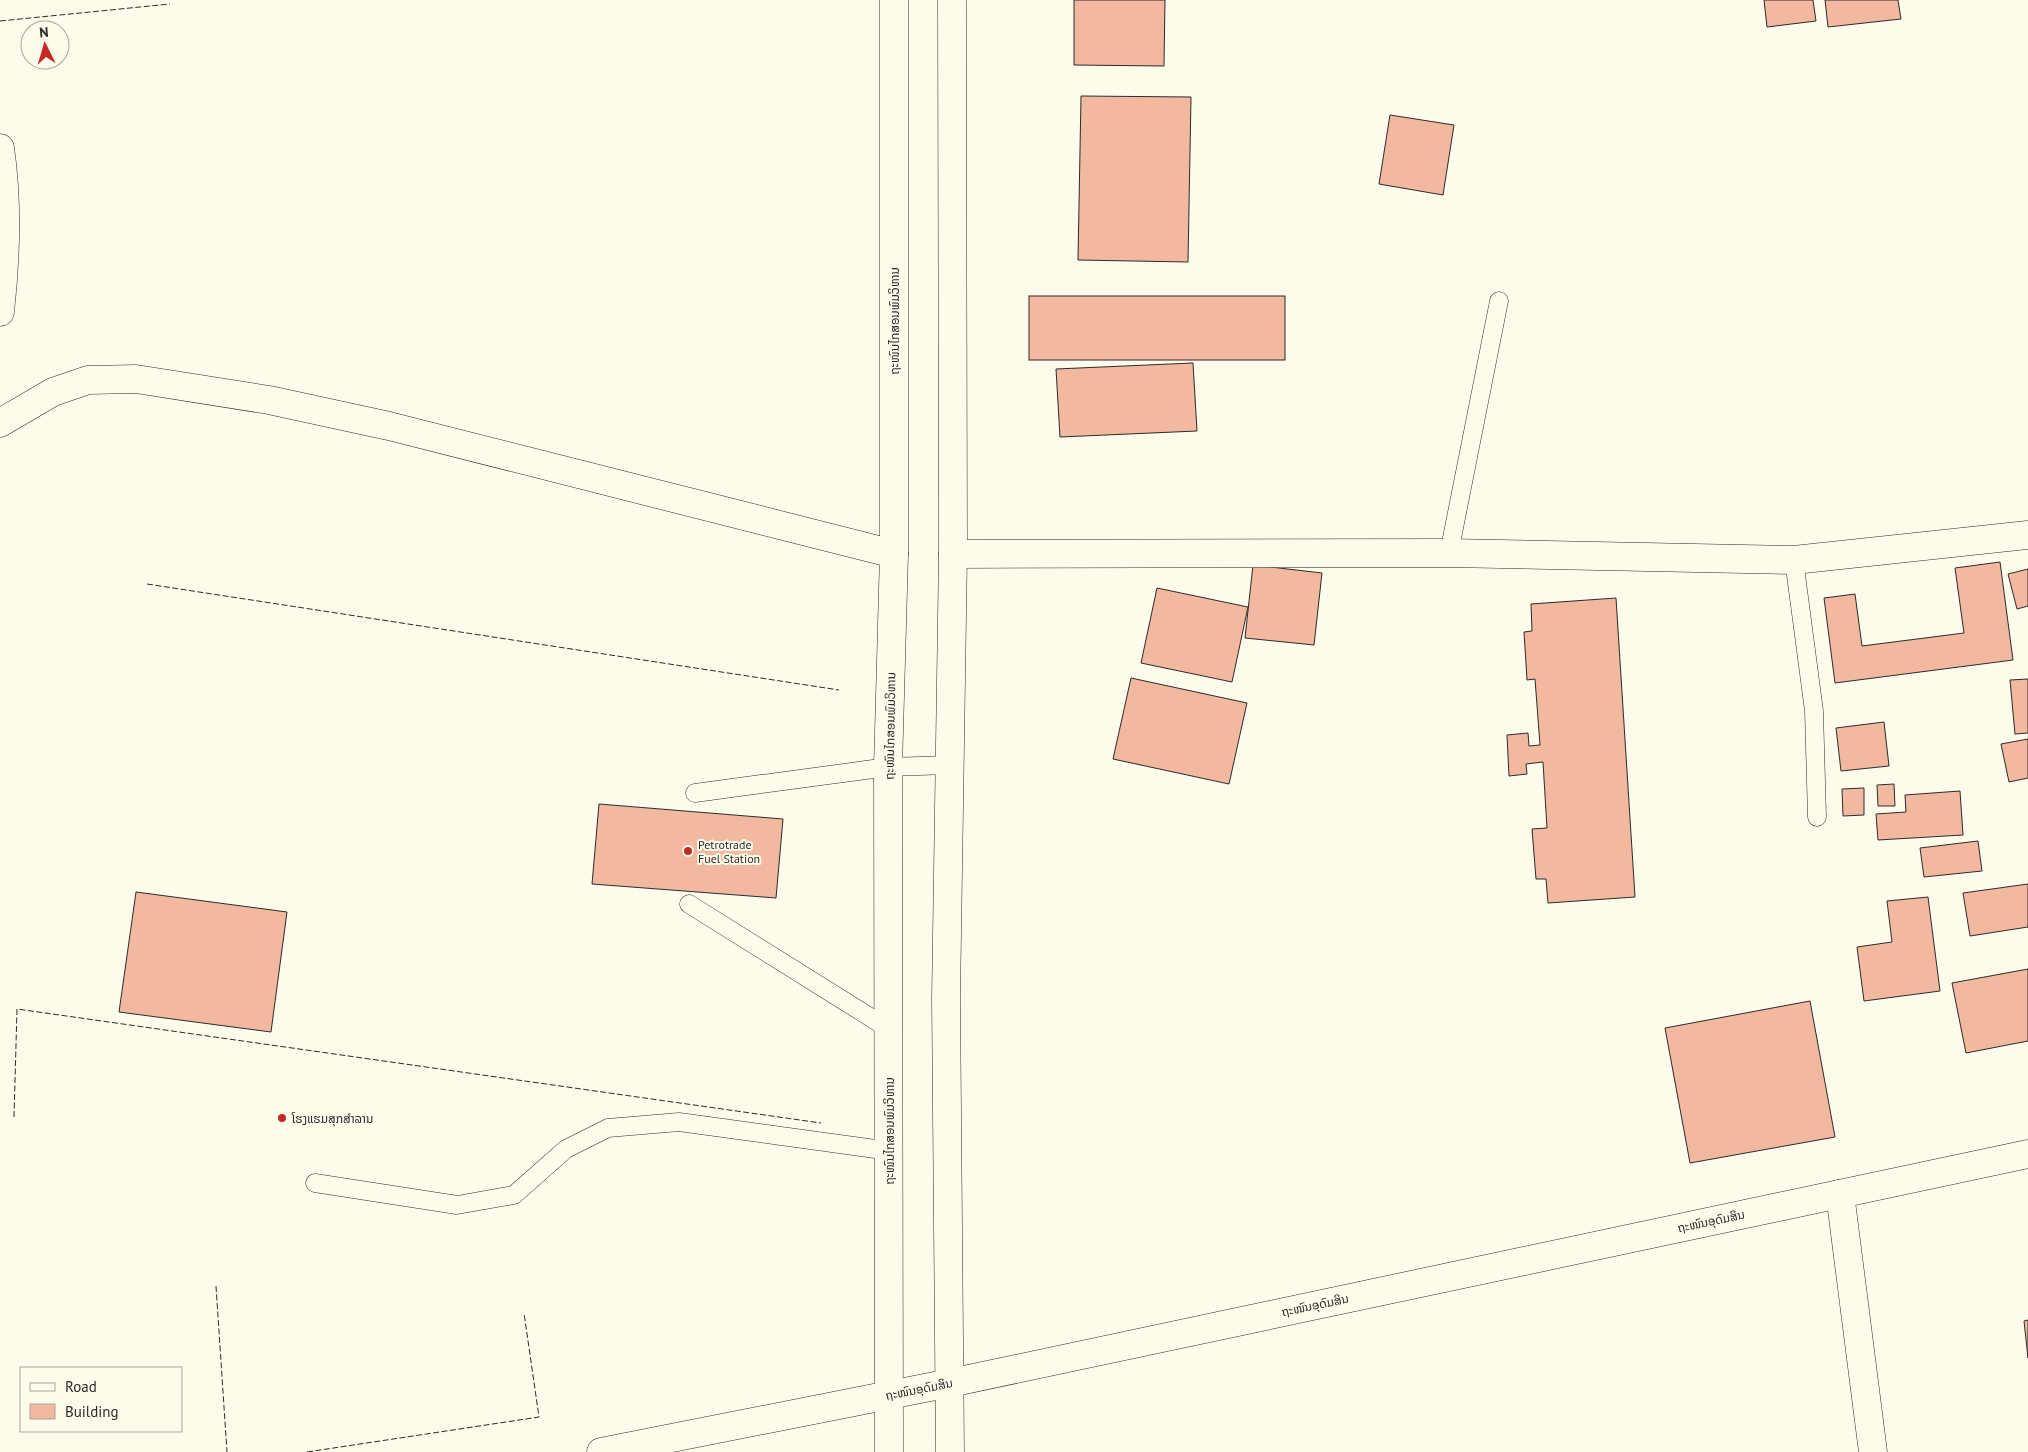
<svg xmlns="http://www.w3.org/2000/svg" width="2028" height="1452" font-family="'PT Sans','Noto Sans Lao',sans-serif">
  <rect width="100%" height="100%" fill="#fdfbea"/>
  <g fill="#f2b8a0" stroke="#2b2b2b">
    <path d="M1074,0H1165L1164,66L1074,65Z"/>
    <path d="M1764,0H1813L1816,21L1767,27Z"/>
    <path d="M1825,0H1898L1901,19L1828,27Z"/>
    <path d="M1081,96L1191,97L1188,262L1078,260Z"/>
    <path d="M1390,115L1454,125L1443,195L1379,184Z"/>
    <rect x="1029" y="296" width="256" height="64"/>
    <path d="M1193,363L1197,431L1060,437L1056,369Z"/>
    <path d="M2000,562L2013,660L1835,683L1824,598L1855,594L1862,646L1964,633L1955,568Z"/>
    <path d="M1253,565L1322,573L1314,645L1245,638Z"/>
    <path d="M2028,569V606L2017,609L2008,574Z"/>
    <path d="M1157,588L1248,607L1232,682L1141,663Z"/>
    <path d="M1616,598L1635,897L1548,903L1546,879H1536L1532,829L1547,828L1543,762L1526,764L1527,774L1509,776L1507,735L1528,733L1529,746L1540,745L1535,679L1527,680L1524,632L1532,631L1531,604Z"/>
    <path d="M1131,678L1247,703L1229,784L1113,759Z"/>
    <path d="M2028,679V733L2015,734L2010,680Z"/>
    <path d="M1884,722L1889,766L1841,771L1836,728Z"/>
    <path d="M2028,739V778L2009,782L2001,744Z"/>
    <path d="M1894,784L1895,806H1878L1877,785Z"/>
    <path d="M1864,788V815L1843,816L1842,789Z"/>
    <path d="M1960,791L1963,835L1878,840L1876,814L1906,812L1905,795Z"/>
    <path d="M599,804L783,819L776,898L592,884Z"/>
    <path d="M1978,841L1982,871L1924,877L1920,848Z"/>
    <path d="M2028,884V927L1970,936L1963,893Z"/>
    <path d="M136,892L287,912L271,1032L119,1012Z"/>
    <path d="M1928,897L1940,991L1864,1001L1857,947L1892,942L1887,901Z"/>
    <path d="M2028,969V1041L1966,1053L1952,983Z"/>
    <path d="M1810,1001L1835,1137L1690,1163L1665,1028Z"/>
    <path d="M2028,1320V1358L2024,1321Z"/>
  </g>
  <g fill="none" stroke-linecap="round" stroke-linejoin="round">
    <defs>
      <g id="service">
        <path d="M1449,553L1499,301"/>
        <path d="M1794,560L1814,711L1817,817"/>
        <path d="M695,793L888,767L950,765"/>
        <path d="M689,904L889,1029"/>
        <path d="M315,1183L457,1205L514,1195L566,1149L608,1128L679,1122L890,1151"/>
      </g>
      <g id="minor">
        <path d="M0,148C8,202 6,258 0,312"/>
        <path d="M0,423L53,392L88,380L136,379L269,400L389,426L894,554"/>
        <path d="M953,554L1449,553L1794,560L2028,535"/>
        <path d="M1840,1194L1873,1452"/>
        <path d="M601,1452L950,1383L2028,1154"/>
      </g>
      <g id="trunk">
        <path d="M889,1452L888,767L894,554V0"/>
        <path d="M950,1452L946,998L953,554L952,0"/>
      </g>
    </defs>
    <use href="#service" stroke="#2b2b2b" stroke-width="19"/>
    <use href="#minor" stroke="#2b2b2b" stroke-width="29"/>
    <use href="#trunk" stroke="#2b2b2b" stroke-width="29"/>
    <use href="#service" stroke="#fdfbea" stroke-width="18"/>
    <use href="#minor" stroke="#fdfbea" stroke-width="28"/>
    <use href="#trunk" stroke="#fdfbea" stroke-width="28"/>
    <g stroke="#2b2b2b" stroke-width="1" stroke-dasharray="6 2.5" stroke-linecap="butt">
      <path d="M0,21L170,4"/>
      <path d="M147,584L839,690"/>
      <path d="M14,1117L17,1009L821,1123"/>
      <path d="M216,1286L227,1452"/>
      <path d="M307,1452L539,1417L524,1313"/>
    </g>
  </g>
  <g fill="#c62828" stroke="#fdfbea" stroke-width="2">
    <circle cx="688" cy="851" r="5"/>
    <circle cx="282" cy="1118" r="5"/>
  </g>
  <g text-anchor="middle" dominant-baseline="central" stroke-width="4" stroke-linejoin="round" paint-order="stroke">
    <g font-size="12" fill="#2b2b2b" stroke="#fdfbea">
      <text transform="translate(894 321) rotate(-90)">ຖະໜົນໄກສອນພົມວິຫານ</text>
      <text transform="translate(890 726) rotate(-89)">ຖະໜົນໄກສອນພົມວິຫານ</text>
      <text transform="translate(889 1131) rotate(-90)">ຖະໜົນໄກສອນພົມວິຫານ</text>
      <text transform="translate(1711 1221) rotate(-12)">ຖະໜົນອຸດົມສິນ</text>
      <text transform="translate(1315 1305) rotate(-12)">ຖະໜົນອຸດົມສິນ</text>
      <text transform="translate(919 1389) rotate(-11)">ຖະໜົນອຸດົມສິນ</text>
    </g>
    <g font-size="12" fill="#2b2b2b" stroke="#fdfbea" text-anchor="start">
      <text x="698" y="844">Petrotrade<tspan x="698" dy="14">Fuel Station</tspan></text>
      <text x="292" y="1118">ໂຮງແຮມສຸກສໍາລານ</text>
    </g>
  </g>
  <rect x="20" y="1367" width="162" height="65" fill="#fdfbea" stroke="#a9a89e"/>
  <rect x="30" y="1383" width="25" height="8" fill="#fdfbea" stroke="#a9a89e"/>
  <text x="65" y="1392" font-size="15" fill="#2b2b2b">Road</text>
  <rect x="30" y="1404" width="25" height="15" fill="#f2b8a0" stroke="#a9a89e"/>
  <text x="65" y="1417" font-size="15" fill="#2b2b2b">Building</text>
  <g transform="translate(45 45) rotate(355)"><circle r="24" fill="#fdfbea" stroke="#a9a89e"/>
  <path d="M0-4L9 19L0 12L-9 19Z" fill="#c62828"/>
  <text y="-8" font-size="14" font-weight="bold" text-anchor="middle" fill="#2b2b2b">N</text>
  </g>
</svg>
